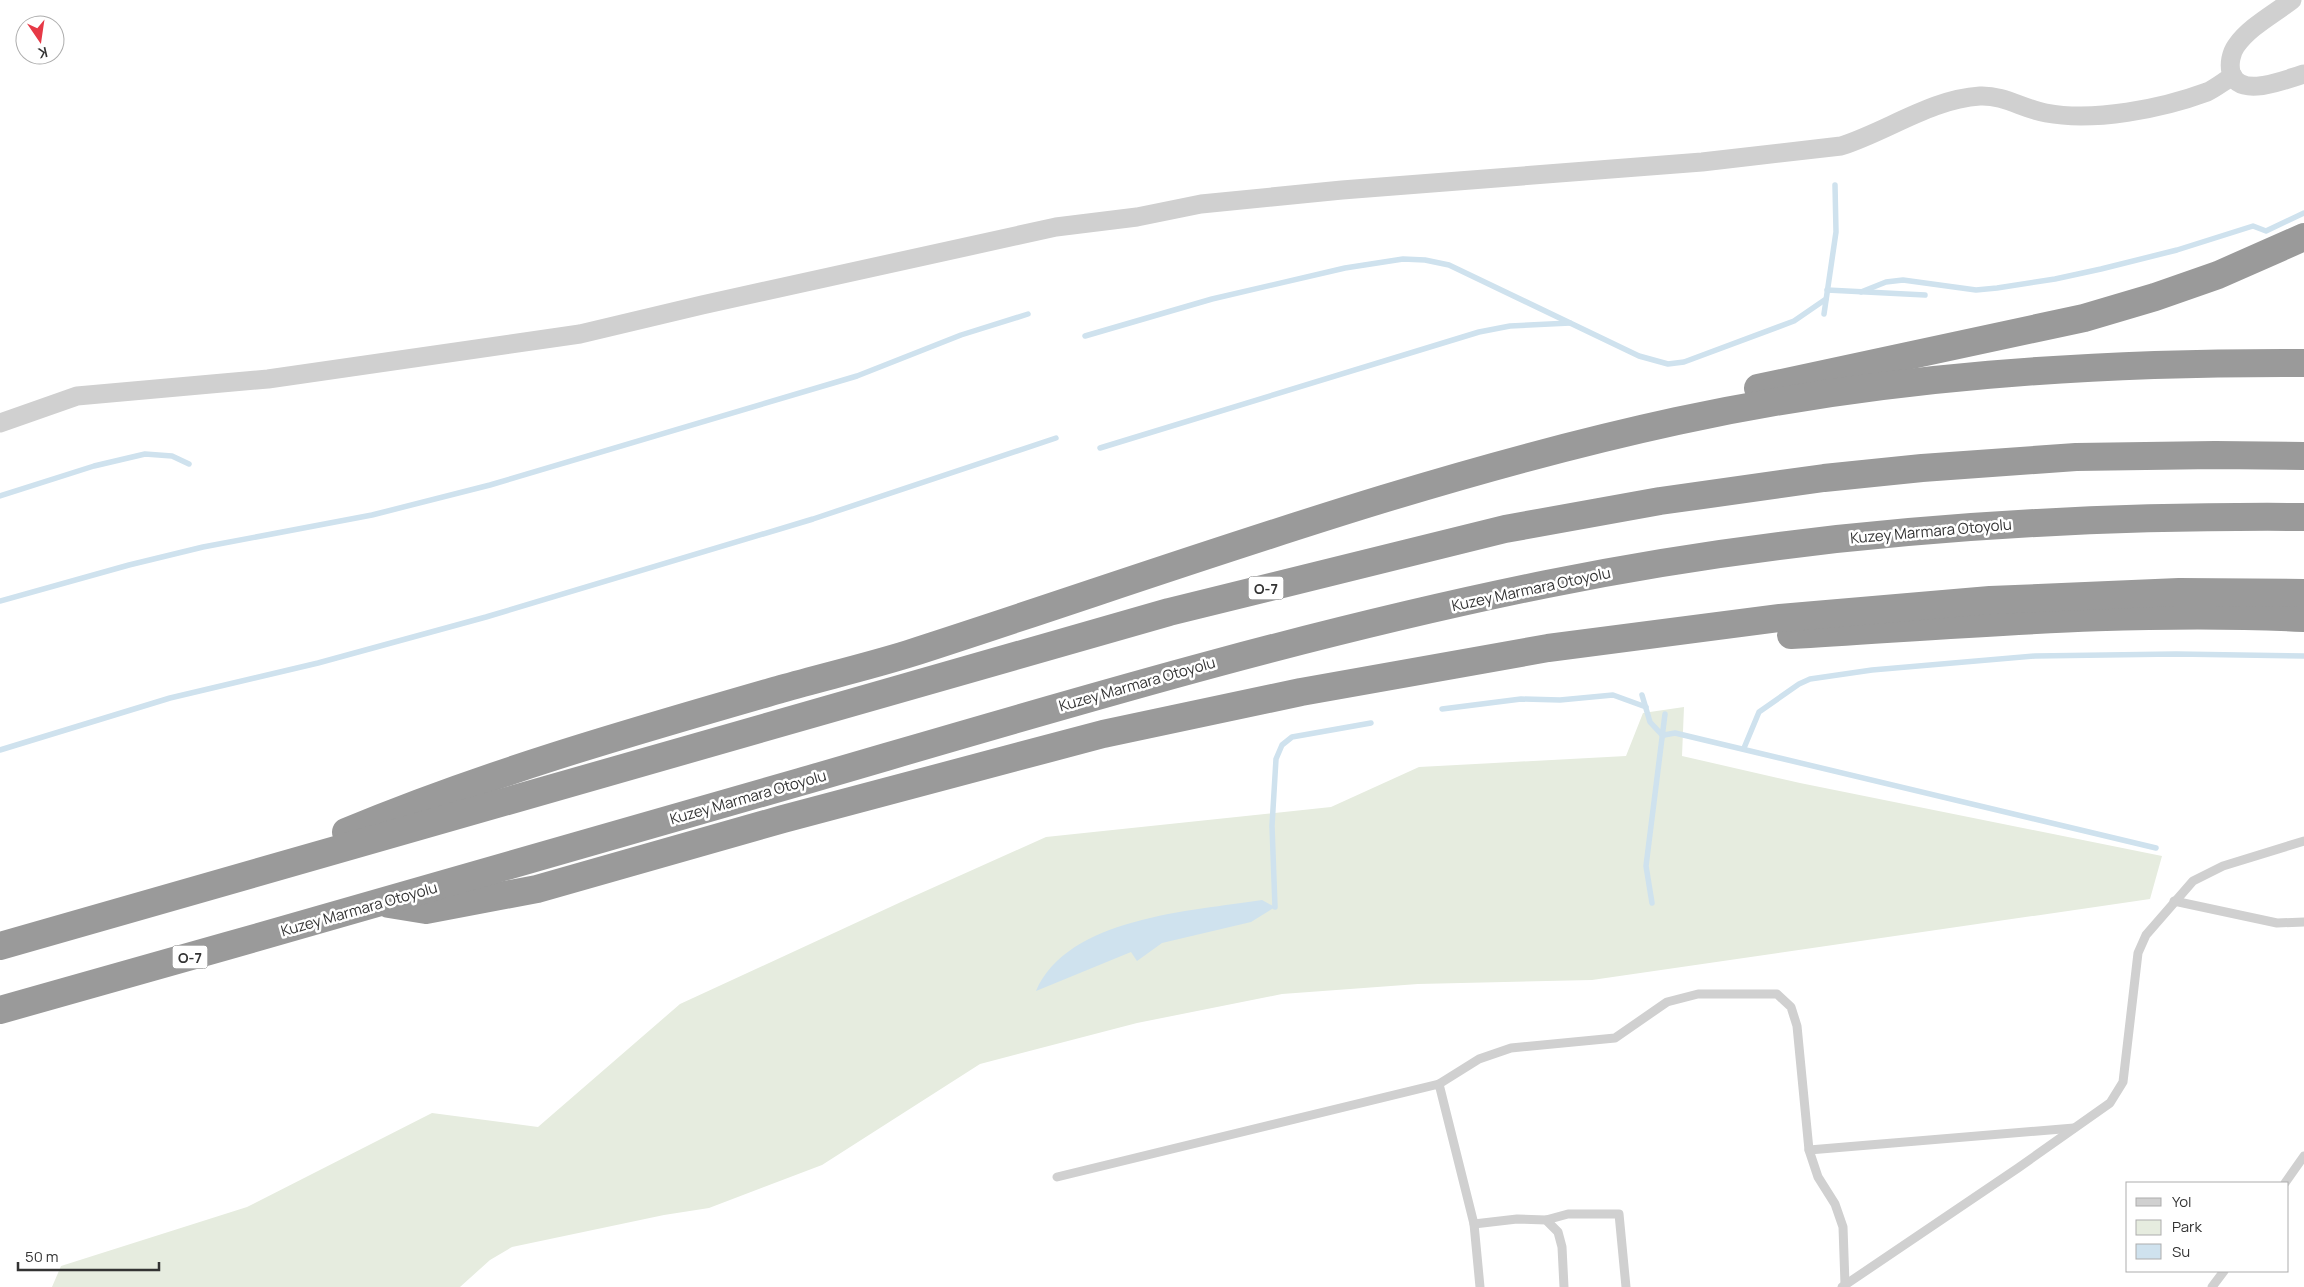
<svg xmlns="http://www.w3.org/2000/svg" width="2304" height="1287" font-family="Manrope,sans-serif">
  <rect width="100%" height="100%" fill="#fff"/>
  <path fill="#e6ecdf" d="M1684,707L1682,756L1800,783L2162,856L2150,899L1592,980L1418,984L1282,994L1137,1023L980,1064L822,1165L709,1208L664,1215L512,1247L490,1260L460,1287H52L61,1266L247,1207L432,1113L538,1127L680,1004L901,902L1046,837L1331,807L1419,767L1626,756L1643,713Z"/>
  <path fill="#cfe2ee" d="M1262,900L1275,907L1251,922L1162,943L1137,961L1131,952L1036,991C1068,917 1192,911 1262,900Z"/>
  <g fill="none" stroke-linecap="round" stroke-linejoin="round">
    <g stroke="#cfe2ee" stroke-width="5.5">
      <path d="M1827,290L1925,295"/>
      <path d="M1861,292L1886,282L1903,280L1976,290L1997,288L2055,279L2101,269L2177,250L2253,226L2266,231L2304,213"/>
      <path d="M1824,314L1836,232L1835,185"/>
      <path d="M1085,336L1212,299L1345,268L1403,259L1425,260L1449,265L1639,356L1668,364L1684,362L1794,321L1826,299"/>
      <path d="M1100,448L1479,332L1510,326L1570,323"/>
      <path d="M0,496L94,466L145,454L172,456L189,464"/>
      <path d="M0,601L129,565L203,547L372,515L490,485L857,376L961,335L1028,314"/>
      <path d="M1642,695L1650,722L1663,736"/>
      <path d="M1442,709L1521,699L1560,700L1613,695L1646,707"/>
      <path d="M1664,735L1675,733L2156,848"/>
      <path d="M1744,748L1759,712L1799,684L1810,679L1872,670L2035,656L2176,654L2304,656"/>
      <path d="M0,750L170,698L318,663L486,617L813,519L1056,438"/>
      <path d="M1652,903L1646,866L1665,714"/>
      <path d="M1275,907L1272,826L1276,759L1282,745L1292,737L1371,723"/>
    </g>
    <g stroke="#d0d0d0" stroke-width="9">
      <path d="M2174,901L2277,923L2304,922"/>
      <path d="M1439,1084L1479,1059L1511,1048L1615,1038L1667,1002L1698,994H1777L1791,1007L1797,1026L1809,1150L1818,1177L1835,1204L1843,1227L1845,1284"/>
      <path d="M1809,1150L2074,1128"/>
      <path d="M1057,1177L1439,1084L1474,1224L1480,1287"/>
      <path d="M2285,1183L2304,1156"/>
      <path d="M1546,1220L1568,1214H1619L1626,1287"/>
      <path d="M1474,1224L1517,1219L1546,1220L1558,1232L1562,1247L1564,1287"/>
      <path d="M1842,1287L2018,1168L2110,1103L2123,1082L2138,953L2146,935L2193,881L2223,866L2304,841"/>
      <path d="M2212,1287L2224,1271"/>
    </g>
    <g stroke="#d0d0d0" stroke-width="19">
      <path d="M2292,0C2274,14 2249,27 2236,46C2231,53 2229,64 2231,72C2239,100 2286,79 2304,74"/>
      <path d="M0,423L77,396L268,379L580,334L702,305L1056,227L1137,217L1201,204L1342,190L1702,162L1841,146C1888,131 1931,99 1980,96C2004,95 2023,109 2046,113C2094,122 2161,109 2207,92C2216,88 2224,81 2233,76"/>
    </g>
    <g stroke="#9a9a9a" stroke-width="28">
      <path d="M1758,388L2084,318L2155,297L2218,275L2304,237"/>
      <path d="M1791,635C1962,625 2133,609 2304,618"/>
      <path d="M346,832C487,773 635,731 781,689C823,677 866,667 908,654C1163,572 1415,478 1677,421C1883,376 2094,362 2304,363"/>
      <path d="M389,904L426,910L537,889L783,819L1103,734L1301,692L1548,648L1780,618L1990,600L2179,592L2304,593"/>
      <path d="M0,946L1169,612L1505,529L1660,501L1824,478L1922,468L2076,457L2215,455L2304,456"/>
      <path d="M0,1010C267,935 534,859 800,782C1048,710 1295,635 1547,584C1796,533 2050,515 2304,517"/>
    </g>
  </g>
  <g text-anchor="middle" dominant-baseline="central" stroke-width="5" stroke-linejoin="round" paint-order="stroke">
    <g fill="#fff" stroke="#707070" stroke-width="1">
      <rect x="1248.5" y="576.5" width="35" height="23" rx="4"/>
      <rect x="172.5" y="945.5" width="35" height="23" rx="4"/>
    </g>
    <g font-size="14" font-weight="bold" fill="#333">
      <text x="1266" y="588">O-7</text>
      <text x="190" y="957">O-7</text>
    </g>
    <g font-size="15" fill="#333" stroke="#fff">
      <text transform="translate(1931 531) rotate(-5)">Kuzey Marmara Otoyolu</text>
      <text transform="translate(1531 589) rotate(-12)">Kuzey Marmara Otoyolu</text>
      <text transform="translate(1137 684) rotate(-16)">Kuzey Marmara Otoyolu</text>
      <text transform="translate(748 797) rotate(-16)">Kuzey Marmara Otoyolu</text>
      <text transform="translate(359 909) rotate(-16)">Kuzey Marmara Otoyolu</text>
    </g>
  </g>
  <rect x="2126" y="1182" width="162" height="90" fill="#ffffff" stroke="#adadad"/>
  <rect x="2136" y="1198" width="25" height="8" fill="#d0d0d0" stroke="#adadad"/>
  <text x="2172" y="1207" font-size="15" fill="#333333">Yol</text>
  <rect x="2136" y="1220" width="25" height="15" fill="#e6ecdf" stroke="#adadad"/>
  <text x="2172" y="1232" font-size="15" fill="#333333">Park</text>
  <rect x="2136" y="1244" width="25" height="15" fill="#cfe2ee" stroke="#adadad"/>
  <text x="2172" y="1257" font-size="15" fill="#333333">Su</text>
  <g transform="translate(40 40) rotate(167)"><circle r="24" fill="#ffffff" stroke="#adadad"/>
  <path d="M0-4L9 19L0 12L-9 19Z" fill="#e63946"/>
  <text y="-8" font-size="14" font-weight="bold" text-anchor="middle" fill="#333333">K</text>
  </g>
  <path d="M18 1262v8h141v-8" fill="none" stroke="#333333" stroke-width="2.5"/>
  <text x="25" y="1262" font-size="15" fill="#333333" stroke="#ffffff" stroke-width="4" paint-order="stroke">50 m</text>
</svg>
